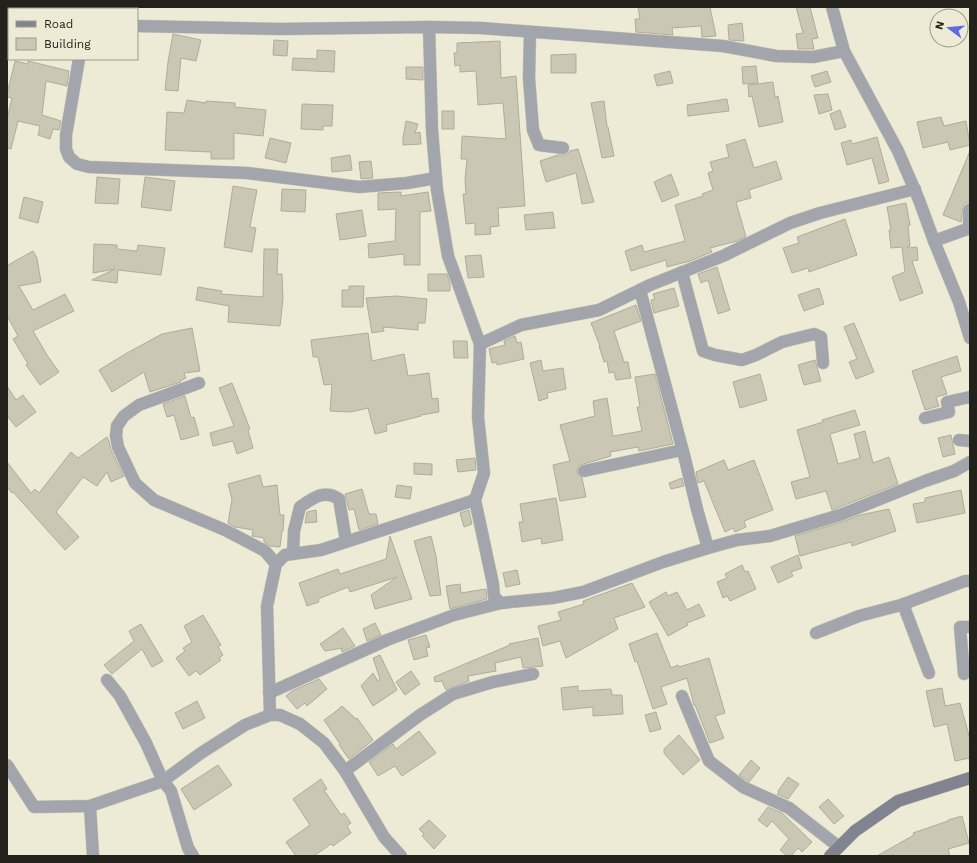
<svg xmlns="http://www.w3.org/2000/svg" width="977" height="863" font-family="'Work Sans',sans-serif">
  <rect width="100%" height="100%" fill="#edebd6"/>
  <g fill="#cac8b4" stroke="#afad99">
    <path d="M638,7H710L716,36L702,37L701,26L672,28L673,35L636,32L635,19H640Z"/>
    <path d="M796,7H810L818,38L812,39L814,49H798L796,34L803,33Z"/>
    <path d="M742,23L744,41L729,40L728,25Z"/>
    <path d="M173,34L201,40L196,61L181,58L178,91L165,90L168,62Z"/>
    <path d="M274,40L288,41L287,56L273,55Z"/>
    <path d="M500,41L501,78L516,76L525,206L498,208L499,226L490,227L491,234L475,235V223L466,224L463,194H466L465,180L467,159H461L462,136L506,139L503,103L478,105L476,71L460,72V65L455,66L454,53H457V43Z"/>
    <path d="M317,50L335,51L334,72L292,70L293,58L317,59Z"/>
    <path d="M576,54V73H551V55Z"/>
    <path d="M15,61L28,64V61L69,71L67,86L46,81L42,115L61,121L59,130L53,129L50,139L38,135L40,126L18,121L11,149L7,148V119L12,98L7,97V94Z"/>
    <path d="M756,66L758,83L743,84L742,67Z"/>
    <path d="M406,67H423V80L406,79Z"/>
    <path d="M670,71L673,83L657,86L654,75Z"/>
    <path d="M827,71L831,82L815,87L811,76Z"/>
    <path d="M773,82L775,97L778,96L783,122L759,127L752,96L749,97L748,85Z"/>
    <path d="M828,94L832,110L819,114L814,95Z"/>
    <path d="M727,99L729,111L688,116L687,105Z"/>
    <path d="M187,100L206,103V101L235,103V107L266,110L263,136L234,133V159H211V152L165,150L167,112L184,113Z"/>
    <path d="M604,101L607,127H608L614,156L602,158L591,103Z"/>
    <path d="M302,104L333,105L332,126H323V130L301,129Z"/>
    <path d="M840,110L846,127L835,130L830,114Z"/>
    <rect x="442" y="111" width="12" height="18"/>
    <path d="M941,117L944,126L966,121L970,145L950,150L948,142L923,148L917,122Z"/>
    <path d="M406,121L418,124L415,133L420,132L421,144L403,145V138Z"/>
    <path d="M877,137L889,181L879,184L872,158L847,165L841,143L851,140L852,144Z"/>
    <path d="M270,138L291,143L286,163L265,158Z"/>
    <path d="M745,139L754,168L776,161L782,179L749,190L751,198L736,202L746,237L737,241L710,248L712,252L690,261L667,267L666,260L631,271L625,251L642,245L644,252L685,241L675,205L703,196L702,194L713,190L708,173L713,171L710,162L729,157L726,145Z"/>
    <path d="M578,149L594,202L582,204L576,173L546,182L540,161L558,155H566L570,151Z"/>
    <path d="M970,151V201L965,203L963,207L961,222L943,215Z"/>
    <path d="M350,155L352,170L332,172L331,158Z"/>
    <path d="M371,161L373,178L361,179L359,162Z"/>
    <path d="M671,174L679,195L662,202L654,182Z"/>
    <path d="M97,177L120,179L118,204L95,203Z"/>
    <path d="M145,177L175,181L171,211L141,207Z"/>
    <path d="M233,186L257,190L250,227L256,228L252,252L224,247Z"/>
    <path d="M282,189L306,190L305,212L281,211Z"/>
    <path d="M401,192V196L428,192L431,211L420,212V265H404V254L369,258L368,244L395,241L396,209L378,210V193Z"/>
    <path d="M24,197L43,202L38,223L19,218Z"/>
    <path d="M906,203L910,225L908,226L910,246L907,247L908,248L917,247L918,260L912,261L923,293L900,301L892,277L905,272L902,247L891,248L889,230H891L887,207Z"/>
    <path d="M362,210L366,236L340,240L336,214Z"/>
    <path d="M553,212L555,228L526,230L524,215Z"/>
    <path d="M845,219L857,255L809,272L808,268L792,273L783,248L799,243L797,237Z"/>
    <path d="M94,244L117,245V249L137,251L138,245L165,248L161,275L118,270L117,283L92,280L115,269L93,273Z"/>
    <path d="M264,249H278L277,274H282L283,299L280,326L228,322L229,306L196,300L198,287L222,291L221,294L263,297Z"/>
    <path d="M33,251L37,258L41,282L19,286L33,310L65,294L74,311L33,331L47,355L59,372L40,385L26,365L28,364L13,339L18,336L7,316V264L8,265Z"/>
    <path d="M481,255L484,277L468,278L465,256Z"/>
    <path d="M717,267L730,310L718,314L708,280L701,283L698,274Z"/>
    <path d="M428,274H447L450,284V291H428Z"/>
    <path d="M349,286H364L363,307H342V290H349Z"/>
    <path d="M674,288L679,306L654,313L651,300L655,299L653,294Z"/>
    <path d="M819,288L824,304L804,311L798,295Z"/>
    <path d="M396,296L427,299L425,323H418V330L383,327L384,331L372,333L366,298Z"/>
    <path d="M636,305L641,321L614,331L624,362H628L631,378L616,380L614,372L609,373L607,361L604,362L599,346H600L591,323Z"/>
    <path d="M854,323L874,372L856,379L849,362L857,359L844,327Z"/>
    <path d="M192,328L200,371L184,373L186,378L180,381L181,382L150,392L144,372L112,392L99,370L127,353L162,334Z"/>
    <path d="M368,333L372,361L404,354L408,376L429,373L432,399L438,398L439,412L421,415V416L386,425L387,431L375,434L368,408L351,412L330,411L332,384L324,385L318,357H313L311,340Z"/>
    <path d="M515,336L517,343L521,342L524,359L497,365V362L492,363L489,349L505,345L504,341Z"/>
    <path d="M453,341H467L468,358H454Z"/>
    <path d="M957,356L961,371L941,377L947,394L936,397L939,406L925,410L912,371Z"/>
    <path d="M541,360L543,371L563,368L566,389L547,393L548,398L539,401L530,363Z"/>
    <path d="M815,360L821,381L804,385L798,365Z"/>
    <path d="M655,374L673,444L639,451L638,447L610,452L611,456L580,465L577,468V472L579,476L582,478L586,497L560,501L553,465L570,461L560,425L595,416L593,401L607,398L613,436L642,431L637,407H640L635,377Z"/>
    <path d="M760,374L767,400L740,408L733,382Z"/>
    <path d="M232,383L250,429L248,430L253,448L237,454L233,441L213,446L210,433L234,426L219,388Z"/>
    <path d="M7,386L16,400L23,395L36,412L16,427L7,416Z"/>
    <path d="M185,396L191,418L194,417L199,435L181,440L174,415L167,417L163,404Z"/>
    <path d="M855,410L860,425L830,434L838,464L860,458L854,434L865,431L873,463L889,457L898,484L832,510L826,491L796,499L791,482L810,477L797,430L823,422L822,420Z"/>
    <path d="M951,435L955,454L943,457L938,438Z"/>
    <path d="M107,437L109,441L111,450L124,476L111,482L107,472L97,486L83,477L56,512L79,537L65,550L13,492L12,493L7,487V462L31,493L35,489L39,493L71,452L78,458Z"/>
    <path d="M475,458L476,470L458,472L456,460Z"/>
    <path d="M724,460L728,470L754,460L773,510L744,521L746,527L735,532L733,528L725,532L704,481L698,483L696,472Z"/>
    <path d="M414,463L432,464V475L414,474Z"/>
    <path d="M260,475L263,487L277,485L280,515H284L283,531H282L280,547L270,546L264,542V538L252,536L253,530L235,527L228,523L232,499L228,484Z"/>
    <path d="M682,478L684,486L671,489L669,483Z"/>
    <path d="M397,485L412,487L410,499L395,497Z"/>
    <path d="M362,489L369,514H376L378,524L359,530L354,509L349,510L345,494Z"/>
    <path d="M961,490L965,513L917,523L913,504L925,502V498Z"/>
    <path d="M556,498L563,540L542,544L541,538L522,542L519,522H523L520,504Z"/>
    <path d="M889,509L896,531L852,546L851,542L800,556L795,536L842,522L860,515Z"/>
    <path d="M316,510L317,522L305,523L307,512Z"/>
    <path d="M469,510L472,524L464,527L460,513Z"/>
    <path d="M390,536L412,599L375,609L371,595L397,577L350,592L348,587L318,599L319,602L307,606L299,583L338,569L340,574L386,559Z"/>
    <path d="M431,536L436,556L441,595L430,596L414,541Z"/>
    <path d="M798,555L802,568L791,572L793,576L778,583L771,567Z"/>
    <path d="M742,565L745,572L748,571L756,589L730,601L727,596L723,598L717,582L727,578L725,574Z"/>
    <path d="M517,570L520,584L506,587L503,573Z"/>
    <path d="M632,583L645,607L614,618L618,629L566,658L560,641L543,646L538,626L561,620L558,612L584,604L583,601Z"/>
    <path d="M460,584L461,593L486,589L487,599L450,609L446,586Z"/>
    <path d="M666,592L668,596L677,592L687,610L699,604L705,616L687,623L688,625L668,636L649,602Z"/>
    <path d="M203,615L221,645L218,647L223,655L219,658L221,660L200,675L196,671L189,676L176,658L185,651L183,648L192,642L184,626Z"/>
    <path d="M375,623L381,635L367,641L363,629Z"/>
    <path d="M141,624L163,661L152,667L142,649L112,674L104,665L134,641L129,631Z"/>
    <path d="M343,628L355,646L342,652L341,650L343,648L325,651L320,644Z"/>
    <path d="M657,633L671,668L678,665L679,667L709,658L725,713L715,716L724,738L710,743L695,705H694L687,678L661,687L667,704L653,709L637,661L635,662L629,644Z"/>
    <path d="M426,635L430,647L426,648L428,656L414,660L408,640Z"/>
    <path d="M538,638L543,666L523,668L521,657L495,663L496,671L468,676L469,681L446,690L442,681L435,682L434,677L510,645L509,644Z"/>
    <path d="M380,655L397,690L373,706L361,686L373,673L378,681L380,679L373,658Z"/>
    <path d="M411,671L420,684L405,695L396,682Z"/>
    <path d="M319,679L327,689L307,706L305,703L297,709L286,696L292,691Z"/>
    <path d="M578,686V691L611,689L612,695H622L623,714L593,716V707L563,710L561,688Z"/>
    <path d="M942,688L945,706L960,703L970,739V758L955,761L947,724L934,727L926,691Z"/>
    <path d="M197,701L205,718L183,729L175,713Z"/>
    <path d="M342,706L356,719L357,718L373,740L349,759L339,745L340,744L324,720L335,712Z"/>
    <path d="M656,712L661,729L650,732L645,715Z"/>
    <path d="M419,731L436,753L402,776L395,766L378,776L369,762L393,744L396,749Z"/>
    <path d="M679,735L700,760L683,775L664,753V749Z"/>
    <path d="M751,760L760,768L749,782L739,775Z"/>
    <path d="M218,765L232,785L194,810L181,789Z"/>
    <path d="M788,777L799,784L788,799L777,794L779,792L778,791Z"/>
    <path d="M321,779L327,789L324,790L341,815L344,813L351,823L347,826L351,833L333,846L331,844L314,856H296L286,842L310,825L293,799Z"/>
    <path d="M828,799L844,816L834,824L819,807Z"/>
    <path d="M768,807L782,813L812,842L802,852L798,848L791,856H787L780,850L789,839L772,821L767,827L758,820Z"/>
    <path d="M962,816L969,843L948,849L950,856H877L914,835L913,833L948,821V820Z"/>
    <path d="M429,820L446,836L434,849L422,836L424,834L419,829Z"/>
  </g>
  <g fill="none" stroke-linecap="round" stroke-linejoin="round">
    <defs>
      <g id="minor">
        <path d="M85,7L86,9"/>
        <path d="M832,7L844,51L898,151L919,200L934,241L970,228"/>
        <path d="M7,13H9"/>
        <path d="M137,26L279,29L429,27L481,28L723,46L776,56L813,57L844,51"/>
        <path d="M429,27L432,130L437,190L448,256L480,344L478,417L484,473L475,500L493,584L494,597L501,603L553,598L583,592L663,562L708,548L737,540L770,536L840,515L925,481L954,471L970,462"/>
        <path d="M530,32L529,78L533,130L539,145L563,148"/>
        <path d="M79,59L66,135V149L69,157L77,164L89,167L247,173L359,187L407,183L436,178"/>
        <path d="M969,229V212L970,209"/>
        <path d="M934,241L959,302L970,338"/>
        <path d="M682,272L703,351L715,355L742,360L756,355L782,342L814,334L821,337L823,363"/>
        <path d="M640,290L684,455L697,509L708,548"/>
        <path d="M480,344L521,325L599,310L650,285L723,256L790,223L820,213L915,189"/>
        <path d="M199,383L139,405L124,416L117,426L116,436L118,447L135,483L154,500L225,530L265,551L276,564"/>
        <path d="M925,418L949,412L947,402L970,397"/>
        <path d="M959,440L970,441"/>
        <path d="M584,471L682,450"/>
        <path d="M293,554L294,531L300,507C313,498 324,489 339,499L346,541"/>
        <path d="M903,604L929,673"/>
        <path d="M816,633L859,616L901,605L965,581H970"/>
        <path d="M964,674L960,627H970"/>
        <path d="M107,680L120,696L146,743L163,781L171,791L188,848L193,856"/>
        <path d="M269,693L387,640L454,615L501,603"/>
        <path d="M682,696L709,761L743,787L789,808L839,847"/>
        <path d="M270,715L267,606L276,564L285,555L321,550L475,500"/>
        <path d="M7,765L34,807L90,806L163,781L201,753L245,725L270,715H280L300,724L324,743L345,771L384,837L401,856"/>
        <path d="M345,771L420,715L453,694L493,682L533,674"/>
        <path d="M90,806L93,856"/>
      </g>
      <path id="secondary" d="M830,856L855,831L898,801L970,778"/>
    </defs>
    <use href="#minor" stroke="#c9c7b4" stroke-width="13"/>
    <use href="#secondary" stroke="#c9c7b4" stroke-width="13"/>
    <use href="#minor" stroke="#a3a5ad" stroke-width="12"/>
    <use href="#secondary" stroke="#818490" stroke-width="12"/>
  </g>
  <rect width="977" height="863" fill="none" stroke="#23221a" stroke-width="16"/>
  <rect x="8" y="8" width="130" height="52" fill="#edebd6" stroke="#9c9b8b"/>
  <rect x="16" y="21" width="20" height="6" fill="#818490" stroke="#9c9b8b"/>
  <text x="44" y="28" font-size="12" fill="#23221a">Road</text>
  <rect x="16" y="38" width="20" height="12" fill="#cac8b4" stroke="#9c9b8b"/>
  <text x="44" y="48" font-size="12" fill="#23221a">Building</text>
  <g transform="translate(949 28) rotate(286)"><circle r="19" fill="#edebd6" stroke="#9c9b8b"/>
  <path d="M0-3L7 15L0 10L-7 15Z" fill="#5e6ce4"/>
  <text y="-6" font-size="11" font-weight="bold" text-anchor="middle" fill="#23221a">N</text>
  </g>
</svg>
